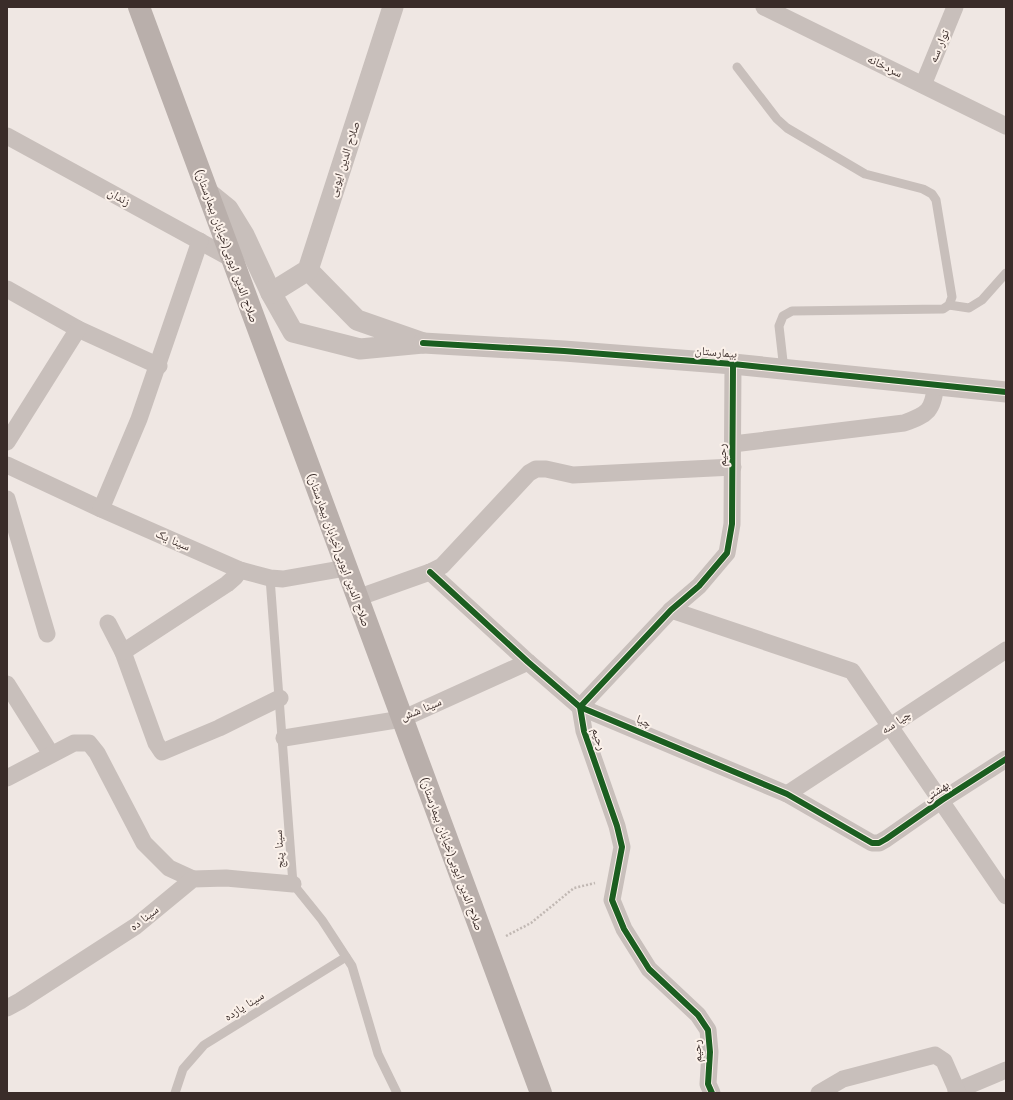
<svg xmlns="http://www.w3.org/2000/svg" width="1013" height="1100" font-family="'Work Sans','Noto Naskh Arabic',sans-serif">
  <rect width="100%" height="100%" fill="#efe7e3"/>
  <g fill="none" stroke-linecap="round" stroke-linejoin="round">
    <path stroke="#c1b8b3" stroke-width="2.5" stroke-dasharray="2 2" stroke-linecap="butt" d="M506,936L531,923L574,888L595,883"/>
    <g stroke="#c8bfbb" stroke-width="9">
      <path d="M737,67L777,119L787,128L865,174L923,189L932,194L936,200L952,297L949,305L943,309L792,311L783,316L779,326L784,370"/>
      <path d="M949,305L969,308L982,300L1006,273"/>
      <path d="M270,578L293,884L322,920L352,966L378,1054L397,1093"/>
      <path d="M175,1093L183,1069L204,1045L346,957"/>
    </g>
    <g stroke="#c8bfbb" stroke-width="17">
      <path d="M764,7L1006,126"/>
      <path d="M923,85L955,7"/>
      <path d="M7,136L232,259"/>
      <path d="M7,289L78,329L159,366"/>
      <path d="M7,442L78,329"/>
      <path d="M733,444L904,423C929,414 932,411 936,385"/>
      <path d="M7,465L101,509L240,570L270,578L283,579L346,568"/>
      <path d="M7,499L47,634"/>
      <path d="M101,509L139,419L200,241"/>
      <path d="M430,572L528,662L580,707L787,794L872,843H879L886,839L942,800L1006,759"/>
      <path d="M357,598L430,572L442,566L529,473L536,469H546L573,475L733,467"/>
      <path d="M671,610L852,671L1006,896"/>
      <path d="M108,623L123,652L156,743L162,752L219,728L280,698"/>
      <path d="M123,652L227,584L235,577L240,570"/>
      <path d="M7,684L51,754"/>
      <path d="M284,738L402,719L528,662"/>
      <path d="M7,778L74,743H89L97,753L144,843L169,868L193,879"/>
      <path d="M787,794L1006,650"/>
      <path d="M7,1008L20,1001L136,926L193,879L226,878L293,884"/>
      <path d="M956,1091L1006,1070"/>
      <path d="M712,1093L708,1084L710,1052L708,1030L698,1015L649,969L624,929L612,900L622,847L617,826L584,731L580,707L671,610L699,586L727,553L732,524L733,364"/>
      <path d="M819,1093L843,1079L935,1055L944,1061L958,1093"/>
    </g>
    <g stroke="#c8bfbb" stroke-width="21">
      <path d="M207,192L228,209L244,235L271,293L293,332L360,349L423,343L357,320L308,270"/>
      <path d="M271,293L308,270L393,7"/>
      <path d="M423,343L564,351L733,364L1006,392"/>
    </g>
    <path stroke="#b9afab" stroke-width="22" d="M139,7L541,1093"/>
    <defs>
      <g id="cycleway">
        <path d="M423,343L564,351L733,364L1006,392"/>
        <path d="M430,572L528,662L580,707L787,794L872,843H879L886,839L942,800L1006,759"/>
        <path d="M712,1093L708,1084L710,1052L708,1030L698,1015L649,969L624,929L612,900L622,847L617,826L584,731L580,707L671,610L699,586L727,553L732,524L733,364"/>
      </g>
    </defs>
    <use href="#cycleway" stroke="#fbf1ea" stroke-width="8"/>
    <use href="#cycleway" stroke="#1b5e20" stroke-width="6"/>
  </g>
  <g text-anchor="middle" dominant-baseline="central" stroke-width="4" stroke-linejoin="round" paint-order="stroke">
    <g font-size="12" fill="#3a2c29" stroke="#fbf1ea">
      <text transform="translate(939 46) rotate(-67)">توار سه</text>
      <text transform="translate(885 66) rotate(26)">سردخانه</text>
      <text transform="translate(344 159) rotate(-72)">صلاح الدین ایوبی</text>
      <text transform="translate(119 197) rotate(29)">زندان</text>
      <text transform="translate(227 246) rotate(70)">صلاح الدین ایوبی(خیابان بیمارستان)</text>
      <text transform="translate(716 352) rotate(5)">بیمارستان</text>
      <text transform="translate(722 455) rotate(-90)">رحیم</text>
      <text transform="translate(173 540) rotate(24)">سینا یک</text>
      <text transform="translate(339 550) rotate(70)">صلاح الدین ایوبی(خیابان بیمارستان)</text>
      <text transform="translate(421 709) rotate(-22)">سینا شش</text>
      <text transform="translate(644 721) rotate(23)">چیا</text>
      <text transform="translate(896 722) rotate(-33)">چیا سه</text>
      <text transform="translate(599 739) rotate(72)">رحیم</text>
      <text transform="translate(936 791) rotate(-34)">بهشتی</text>
      <text transform="translate(279 849) rotate(-94)">سینا پنج</text>
      <text transform="translate(452 854) rotate(70)">صلاح الدین ایوبی(خیابان بیمارستان)</text>
      <text transform="translate(144 918) rotate(-38)">سینا ده</text>
      <text transform="translate(244 1006) rotate(-32)">سینا یازده</text>
      <text transform="translate(697 1051) rotate(-92)">رحیم</text>
    </g>
  </g>
  <rect width="1013" height="1100" fill="none" stroke="#3a2c29" stroke-width="16"/>
</svg>
